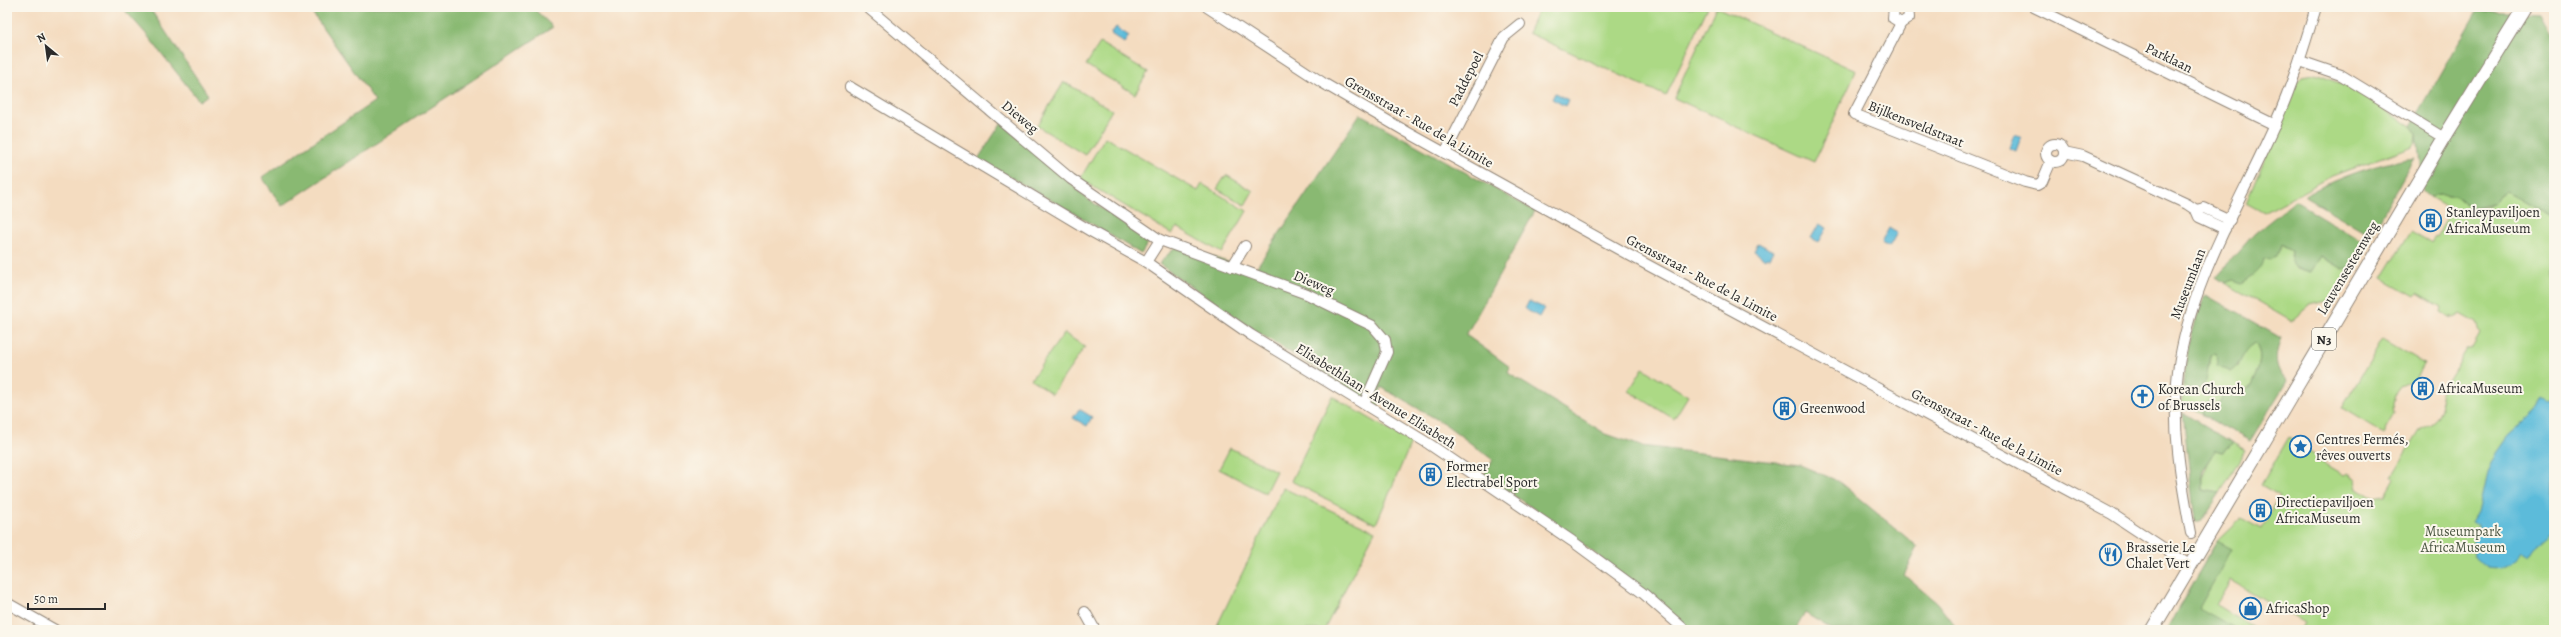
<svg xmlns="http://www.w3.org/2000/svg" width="2561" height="637" font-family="Alegreya,serif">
  <rect width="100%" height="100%" fill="#fbf7ec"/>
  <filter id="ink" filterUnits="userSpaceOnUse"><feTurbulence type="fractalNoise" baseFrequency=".025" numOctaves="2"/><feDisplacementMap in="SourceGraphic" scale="8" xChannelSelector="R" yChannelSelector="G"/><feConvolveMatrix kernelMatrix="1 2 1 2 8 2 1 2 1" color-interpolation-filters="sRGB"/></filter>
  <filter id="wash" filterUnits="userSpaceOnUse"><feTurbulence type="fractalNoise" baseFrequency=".012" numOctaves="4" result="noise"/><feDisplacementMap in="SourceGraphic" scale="16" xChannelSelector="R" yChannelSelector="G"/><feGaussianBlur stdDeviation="0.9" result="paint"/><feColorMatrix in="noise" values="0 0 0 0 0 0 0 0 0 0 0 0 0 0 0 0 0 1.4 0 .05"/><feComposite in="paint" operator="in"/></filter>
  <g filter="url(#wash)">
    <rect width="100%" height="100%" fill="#f4dcc0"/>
    <g fill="#acd985" stroke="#6c8258">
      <path d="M1540,7H1708L1666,96L1528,33Z"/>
      <path d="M1716,7L1856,71L1814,162L1674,98Z"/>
      <path d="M1100,43L1148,72L1135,94L1086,65Z"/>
      <path d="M2314,74L2345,85L2411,126L2417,134L2416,142L2413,146L2332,176L2264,213L2246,203L2297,82L2303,76Z"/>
      <path d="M1064,82L1112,110L1085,155L1037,126Z"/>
      <path d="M1105,137L1198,191L1202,184L1247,211L1222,253L1177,227L1172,234L1080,179Z"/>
      <path d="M1226,175L1253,191L1245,205L1217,189Z"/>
      <path d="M2506,191L2554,220V630H2300L2304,623L2231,580L2216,605L2258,630H2166L2217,541L2241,518L2261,529L2264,523H2266L2280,496L2261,485L2289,437L2319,456L2318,460L2343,475L2347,473L2356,479L2358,488L2373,497L2385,495L2394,479L2392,476L2421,429L2432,424L2436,419L2441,409L2440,395L2467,350H2471L2480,334L2476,323L2460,314L2454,317L2451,315L2452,318L2441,312L2442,307L2417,293L2414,296L2382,278L2411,231L2430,242L2434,236L2436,237L2448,217L2445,215L2449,209L2430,198L2439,195H2455L2470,208L2474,206C2488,210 2497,200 2506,191Z"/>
      <path d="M2279,245L2291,251L2290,256L2297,268L2310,272L2321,256L2343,269L2355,265L2336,299L2310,305L2291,321L2225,283C2245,276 2260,260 2279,251Z"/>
      <path d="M1064,333L1085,347L1052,394L1031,379Z"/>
      <path d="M2383,339L2424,363L2413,382L2401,387L2395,395L2393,404L2394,414L2383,433L2342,408Z"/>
      <path d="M2255,343C2265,358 2257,372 2250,388L2224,393L2219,403L2209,402L2205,405L2203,415L2182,401L2183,384L2187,389L2209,367L2210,356L2216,353L2238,367L2244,351Z"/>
      <path d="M1643,368L1688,396L1674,419L1629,391Z"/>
      <path d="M1332,396L1411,443L1376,524L1291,481Z"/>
      <path d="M2233,443L2245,450L2220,493L2203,490C2202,472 2205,464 2216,450L2223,452Z"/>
      <path d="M1230,448L1276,471L1265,493L1219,469Z"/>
      <path d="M1283,488L1375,531L1324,630H1215Z"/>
    </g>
    <g fill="#89b972" stroke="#5a724e">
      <path d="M122,7H149L208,95L199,101L147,35Z"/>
      <path d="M308,7H532L553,27L282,206L262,177L375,101Z"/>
      <path d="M2477,11L2540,13L2554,40V220L2506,191L2493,203L2470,208L2455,195H2439L2430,198L2423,192L2417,134L2411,126Z"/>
      <path d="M1360,114L1535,211L1466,335L1510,367L1508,373L1606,434L1641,446L1800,465L1838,481L1918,547L1904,575L1937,603L1958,630H1833L1805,613L1795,630H1690L1559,525L1483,476L1493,460L1445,424L1381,387L1379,407L1254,330L1159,264L1177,245L1254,271Z"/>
      <path d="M1002,122L1089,200L1150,240L1141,254L1079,216L978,159Z"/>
      <path d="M2414,158L2371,235L2304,196C2339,176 2375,164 2414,158Z"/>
      <path d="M2295,201L2368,245L2355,265L2343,269L2321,256L2311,272C2299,269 2289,265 2291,251L2280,245L2276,257L2270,260L2264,258C2263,271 2252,276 2242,283L2233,280L2225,283L2216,277L2254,234Z"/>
      <path d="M2206,295L2281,338C2274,355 2274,369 2287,381L2250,441L2203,415L2205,405L2209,402L2219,403L2224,393L2250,388C2257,372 2265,358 2255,343C2240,353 2243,364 2230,372L2217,366L2216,353L2210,356L2206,381L2197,391L2187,389L2183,384C2186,354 2193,322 2206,295Z"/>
      <path d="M2183,413L2233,443L2223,452L2216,450L2202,470L2203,490L2220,493L2201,522H2195Z"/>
      <path d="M2217,541L2232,549L2199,608L2238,630H2166Z"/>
    </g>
    <g fill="#5bbbda" stroke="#437382">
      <path d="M1116,27L1129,36L1124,43L1111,34Z"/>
      <path d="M1555,93L1568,100L1565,106L1552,99Z"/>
      <path d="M2014,134L2021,137L2016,151L2009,148Z"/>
      <path d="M1819,224L1827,228L1819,242L1811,238Z"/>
      <path d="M1889,228L1897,233L1889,247L1881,243Z"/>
      <path d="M1758,243L1773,251L1769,258L1766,257L1765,259L1754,251Z"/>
      <path d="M1529,301L1544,308L1539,317L1525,309Z"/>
      <path d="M2544,399L2551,403L2554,399V530L2535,546L2529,555L2522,551C2514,565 2505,572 2488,569C2470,558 2469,543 2479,526L2472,522L2478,512L2487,472L2496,453L2508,436L2539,409Z"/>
      <path d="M1079,409L1092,417L1087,426L1073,418Z"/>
    </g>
  </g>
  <g filter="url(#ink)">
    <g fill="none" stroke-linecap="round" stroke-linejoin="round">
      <defs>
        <g id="minor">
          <path d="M867,7L1071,179L1160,240L1307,294L1373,326L1385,340L1387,352L1364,404"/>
          <path d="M1207,7L1323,83L1407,132L1629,255L2112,514L2189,565"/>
          <path d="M1894,7L1893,18L1901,23L1909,18L1908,7"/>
          <path d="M2034,7L2275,125"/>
          <path d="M1901,23L1854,114L2025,182L2037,185L2042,182L2051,161"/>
          <path d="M2300,61L2341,75L2444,138"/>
          <path d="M850,87L1094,233L1146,262L1251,335L1429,444L1572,541L1644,594L1685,630"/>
          <circle cx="2055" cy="153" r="9"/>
          <path d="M2064,152L2083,156L2187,204L2196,210L2199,217L2225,229"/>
          <path d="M1445,153L1504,37L1520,24"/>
          <path d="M2196,210L2204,208L2230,220"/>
          <path d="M1146,262L1160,240"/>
          <path d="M1232,267L1245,246"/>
          <path d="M2191,533C2181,481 2171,425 2178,371C2190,282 2239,205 2275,124C2292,86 2304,47 2316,7"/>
          <path d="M7,603L55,630"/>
          <path d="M1085,612L1095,630"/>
        </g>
        <path id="major" d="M2152,630L2444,138L2525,7"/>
      </defs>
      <use href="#minor" stroke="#908476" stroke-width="12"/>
      <use href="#major" stroke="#908476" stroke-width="15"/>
      <use href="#minor" stroke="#fff" stroke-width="10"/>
      <use href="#major" stroke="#fff" stroke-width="13"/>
    </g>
  </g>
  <defs>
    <symbol id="building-ring" viewBox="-11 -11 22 22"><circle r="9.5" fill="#fbf7ec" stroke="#1f6fb2" stroke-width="1.5"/><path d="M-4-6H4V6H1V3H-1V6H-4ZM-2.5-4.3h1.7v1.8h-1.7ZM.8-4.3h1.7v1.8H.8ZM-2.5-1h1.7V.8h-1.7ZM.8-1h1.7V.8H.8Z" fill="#1f6fb2"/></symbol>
    <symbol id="church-ring" viewBox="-11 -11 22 22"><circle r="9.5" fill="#fbf7ec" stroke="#1f6fb2" stroke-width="1.5"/><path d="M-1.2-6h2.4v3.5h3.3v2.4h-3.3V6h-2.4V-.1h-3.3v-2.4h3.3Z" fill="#1f6fb2"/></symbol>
    <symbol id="sight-ring" viewBox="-11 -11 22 22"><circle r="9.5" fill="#fbf7ec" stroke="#1f6fb2" stroke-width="1.5"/><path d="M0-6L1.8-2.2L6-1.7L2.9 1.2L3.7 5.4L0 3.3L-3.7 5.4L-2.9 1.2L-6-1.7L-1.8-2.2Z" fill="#1f6fb2"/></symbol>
    <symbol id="restaurant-ring" viewBox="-11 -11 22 22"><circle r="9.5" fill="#fbf7ec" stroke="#1f6fb2" stroke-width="1.5"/><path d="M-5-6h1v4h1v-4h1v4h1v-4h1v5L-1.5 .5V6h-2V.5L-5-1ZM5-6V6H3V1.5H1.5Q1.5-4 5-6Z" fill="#1f6fb2"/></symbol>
    <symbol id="shop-ring" viewBox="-11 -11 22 22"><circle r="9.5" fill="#fbf7ec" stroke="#1f6fb2" stroke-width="1.5"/><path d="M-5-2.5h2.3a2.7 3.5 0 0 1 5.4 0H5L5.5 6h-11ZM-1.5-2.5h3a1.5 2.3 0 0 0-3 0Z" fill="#1f6fb2"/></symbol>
  </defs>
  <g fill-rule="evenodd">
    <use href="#building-ring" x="2418" y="208" width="25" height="25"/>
    <use href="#building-ring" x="2410" y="376" width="25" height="25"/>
    <use href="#church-ring" x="2130" y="384" width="25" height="25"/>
    <use href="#building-ring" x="1772" y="396" width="25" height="25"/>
    <use href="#sight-ring" x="2288" y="434" width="25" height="25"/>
    <use href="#building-ring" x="1418" y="462" width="25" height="25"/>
    <use href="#building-ring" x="2248" y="498" width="25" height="25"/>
    <use href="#restaurant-ring" x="2098" y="542" width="25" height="25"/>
    <use href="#shop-ring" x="2238" y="596" width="25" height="25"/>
  </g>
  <g text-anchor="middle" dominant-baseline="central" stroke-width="4" stroke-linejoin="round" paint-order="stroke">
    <rect fill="#fbf7ec" stroke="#696865" stroke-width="1" x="2312" y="328" width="24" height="22" rx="3"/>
    <g font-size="13" font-weight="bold" fill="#2b2b2b">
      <text x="2324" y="339">N3</text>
    </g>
    <g font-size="14" fill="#2b2b2b" stroke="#fbf7ec">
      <text transform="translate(2169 58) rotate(26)">Parklaan</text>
      <text transform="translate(1466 79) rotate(-63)">Paddepoel</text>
      <text transform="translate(1020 117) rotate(40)">Dieweg</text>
      <text transform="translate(1419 122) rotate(30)">Grensstraat - Rue de la Limite</text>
      <text transform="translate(1916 124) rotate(22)">Bijlkensveldstraat</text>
      <text transform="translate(2348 268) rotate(-59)">Leuvensesteenweg</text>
      <text transform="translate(1702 278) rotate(28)">Grensstraat - Rue de la Limite</text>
      <text transform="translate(1314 283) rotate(23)">Dieweg</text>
      <text transform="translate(2188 284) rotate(-69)">Museumlaan</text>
      <text transform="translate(1376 396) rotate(32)">Elisabethlaan - Avenue Elisabeth</text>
      <text transform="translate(1987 432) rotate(28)">Grensstraat - Rue de la Limite</text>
    </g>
    <g font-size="14" fill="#2b2b2b" stroke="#fbf7ec" text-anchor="start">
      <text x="2446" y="212">Stanleypaviljoen<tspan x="2446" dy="16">AfricaMuseum</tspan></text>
      <text x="2438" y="388">AfricaMuseum</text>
      <text x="2158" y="389">Korean Church<tspan x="2158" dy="16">of Brussels</tspan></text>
      <text x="1800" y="408">Greenwood</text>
      <text x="2316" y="439">Centres Fermés,<tspan x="2316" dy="16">rêves ouverts</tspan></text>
      <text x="1446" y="466">Former<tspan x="1446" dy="16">Electrabel Sport</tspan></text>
      <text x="2276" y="502">Directiepaviljoen<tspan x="2276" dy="16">AfricaMuseum</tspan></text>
      <text x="2126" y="547">Brasserie Le<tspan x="2126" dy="16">Chalet Vert</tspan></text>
      <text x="2266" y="608">AfricaShop</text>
    </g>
    <g font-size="14" fill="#4b5642" stroke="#fbf7ec">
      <text x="2463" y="531">Museumpark<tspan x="2463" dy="16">AfricaMuseum</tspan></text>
    </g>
  </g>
  <rect width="2561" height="637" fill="none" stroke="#fbf7ec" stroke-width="24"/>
  <g transform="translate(46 46) rotate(331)" stroke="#fbf7ec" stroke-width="3" paint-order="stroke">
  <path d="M0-3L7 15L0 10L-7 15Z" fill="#2b2b2b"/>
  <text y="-6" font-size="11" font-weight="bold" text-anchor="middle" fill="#2b2b2b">N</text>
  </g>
  <path d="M28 603v6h77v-6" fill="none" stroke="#2b2b2b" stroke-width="2"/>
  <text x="34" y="603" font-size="12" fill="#2b2b2b" stroke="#fbf7ec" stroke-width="3" paint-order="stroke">50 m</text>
</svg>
